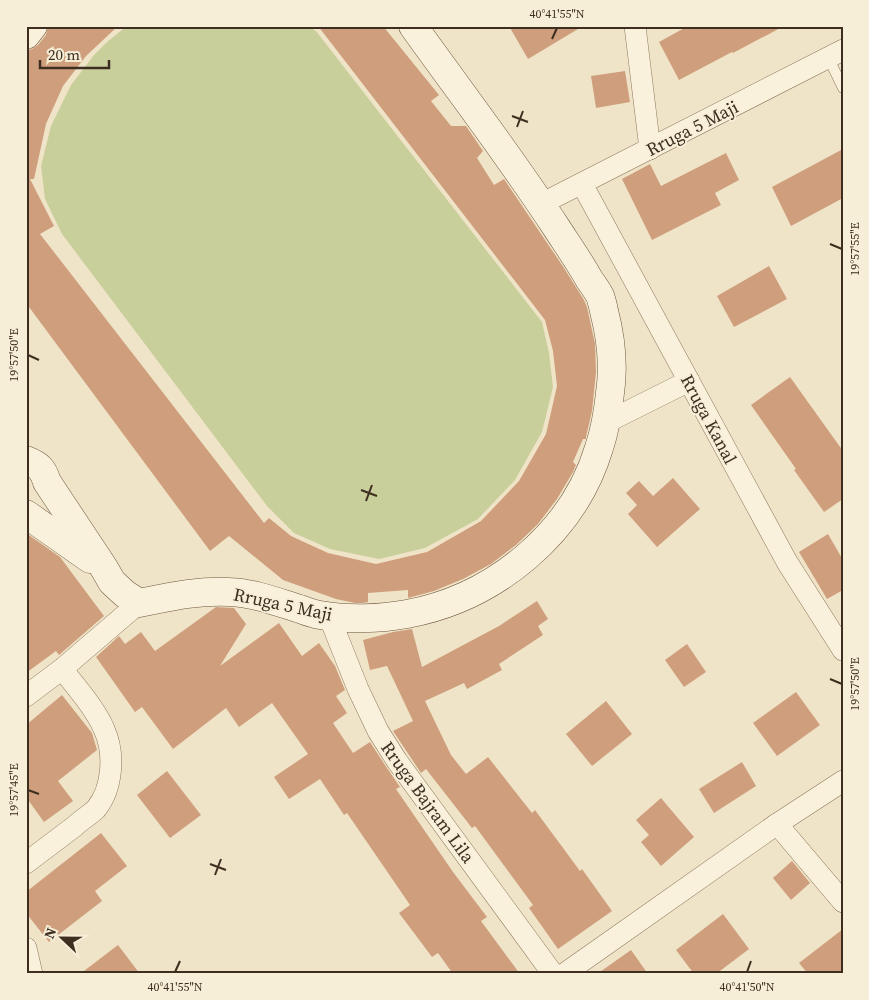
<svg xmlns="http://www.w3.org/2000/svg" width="869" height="1000" font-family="'Source Serif 4',serif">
  <rect width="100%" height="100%" fill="#f0e4c8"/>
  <path fill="#c9cf9b" d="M127,26H308L316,31L542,322L549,353L553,387L542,432L515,480L478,519L425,548L379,559L330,549L294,533L267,506L62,234L45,199L41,166L51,126L71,85L94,55L107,42Z"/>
  <g fill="#cf9f7d">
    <path d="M48,26H118L86,56L63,86L46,124L34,179H30L54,226L40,234L264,523L269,518L291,536L328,553L376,564L427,552L481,521L519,481L546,434L557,386L553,351L545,320L318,26H383L439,95L431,101L451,126H466L483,151L477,158L494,185L504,179L564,268L584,300L587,307L595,344L596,372L592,411L586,437V439H583L573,462L576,465L573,472L557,499L538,524L516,545L491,564L463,579L434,591L408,598V590L368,593V602L363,603H355L336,599L283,580L229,536L210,551L26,303V54L29,50L32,49L38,45L46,35Z"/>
    <path d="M509,26H583L528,59Z"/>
    <path d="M688,26H784L733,53L732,52L679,80L659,42Z"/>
    <path d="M625,71L630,102L596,108L591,76Z"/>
    <path d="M843,149V198L791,226L772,187Z"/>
    <path d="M726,153L739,180L715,193L721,205L652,240L622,179L650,164L661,186Z"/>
    <path d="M769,266L787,299L734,327L717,296Z"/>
    <path d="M790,377L843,451V499L824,512L794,470L796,469L751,405Z"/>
    <path d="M673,478L700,509L657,547L628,514L637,505L626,493L639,481L653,496Z"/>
    <path d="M26,533L60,557L104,616L59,655L56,651L26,673Z"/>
    <path d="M828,534L843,560V590L827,599L799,552Z"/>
    <path d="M537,601L548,619L538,626L543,635L499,664L502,670L467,689L464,683L425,701L451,755L466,774L488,757L532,813L535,810L580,871L582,869L612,911L558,949L529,908L533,905L475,826L472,828L426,769L421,773L393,731L413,721L387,666L370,670L363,640L393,632L412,629L422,667L499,626Z"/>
    <path d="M216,607L234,608L246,624L220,666L279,623L302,656L319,643L335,666L345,690L336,696L347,713L333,723L353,753L370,742L387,768L400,787L396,789L453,872L487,917L481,921L520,974H453L438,953L432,957L399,913L410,905L347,813L344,815L320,779L289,799L274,777L308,754L272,703L239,727L226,708L173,749L142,707L135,712L96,657L119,636L125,644L141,632L155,651Z"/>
    <path d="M687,644L706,672L684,687L665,660Z"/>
    <path d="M796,692L820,725L777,756L753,723Z"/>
    <path d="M62,695L92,733L97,750L58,781L73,801L44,822L26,797V725Z"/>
    <path d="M606,701L632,734L592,766L566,734Z"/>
    <path d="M742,762L756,786L714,813L699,789Z"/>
    <path d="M167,771L201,815L170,838L137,795Z"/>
    <path d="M661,798L694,837L661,866L641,842L649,835L636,820Z"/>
    <path d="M101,833L127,866L95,891L102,901L49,942L26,913V892Z"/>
    <path d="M792,861L810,883L791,900L773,878Z"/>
    <path d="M723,914L749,949L716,974H694L676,950Z"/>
    <path d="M843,929V974H808L799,963Z"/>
    <path d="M118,945L140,974H80Z"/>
    <path d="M631,950L648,974H597Z"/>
  </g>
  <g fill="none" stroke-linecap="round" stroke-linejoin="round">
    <defs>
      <path id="lane" d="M828,57L843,88"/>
      <g id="street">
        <path d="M635,26L650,149"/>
        <path d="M582,184L787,562L843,650"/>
        <path d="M541,204L843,50"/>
        <path d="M607,422L689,381"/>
        <path d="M329,616L358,689L378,731L397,761L553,974"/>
        <path d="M26,696L62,669L139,603"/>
        <path d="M777,824L843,902"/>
        <path d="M26,863C42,851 59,838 75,826C81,820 90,815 96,809C113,788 115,753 104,729C95,708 76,687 62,669"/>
        <path d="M26,948L32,974"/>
        <path d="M564,974L777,824L843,781"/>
      </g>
      <g id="secondary">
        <path d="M26,35L33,26"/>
        <path d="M26,460C39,465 43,469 47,482L104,568L112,582L125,594L139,603C169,597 199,590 230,592C254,593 277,602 300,609C306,611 313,614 320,615C346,620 380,619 407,614C494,598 573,534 599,448C605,430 608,412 610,393C614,366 611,338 604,311C603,306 602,301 600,296C597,290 593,285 589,279C579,261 567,244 556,227C511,158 461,93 413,26"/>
        <path d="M26,514L90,559"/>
      </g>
    </defs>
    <use href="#lane" stroke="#8d765c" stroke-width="11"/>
    <use href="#street" stroke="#8d765c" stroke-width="22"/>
    <use href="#secondary" stroke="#6f573f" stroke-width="29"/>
    <use href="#lane" stroke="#faf1dc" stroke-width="10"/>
    <use href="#street" stroke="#faf1dc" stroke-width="21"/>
    <use href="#secondary" stroke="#faf1dc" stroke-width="28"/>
  </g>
  <path fill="none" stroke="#3d2e20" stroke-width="2" d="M552,39L557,28M512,116L528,122M517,127L523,111M830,244L842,249M28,355L39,360M361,490L377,496M366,501L372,485M830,679L842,684M28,790L39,794M210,864L226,870M215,875L221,859M175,972L180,961M747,972L751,961"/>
  <g text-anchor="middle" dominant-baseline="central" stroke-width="4" stroke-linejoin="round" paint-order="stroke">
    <g font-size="18" fill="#3d2e20" stroke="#f7eed8">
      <text transform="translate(692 128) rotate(-27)">Rruga 5 Maji</text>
      <text transform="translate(709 419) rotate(62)">Rruga Kanal</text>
      <text transform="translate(283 604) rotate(12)">Rruga 5 Maji</text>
      <text transform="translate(428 802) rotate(54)">Rruga Bajram Lila</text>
    </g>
  </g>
  <rect width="869" height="1000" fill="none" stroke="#f7eed8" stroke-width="55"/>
  <g transform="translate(62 938) rotate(292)" stroke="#f7eed8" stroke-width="4" paint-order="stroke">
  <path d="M0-4L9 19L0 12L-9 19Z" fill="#3d2e20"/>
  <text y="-8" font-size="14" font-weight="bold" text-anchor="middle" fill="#3d2e20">N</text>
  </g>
  <path d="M40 60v8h69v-8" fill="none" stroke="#3d2e20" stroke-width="2.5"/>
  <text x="48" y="60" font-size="15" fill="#3d2e20" stroke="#f7eed8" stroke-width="4" paint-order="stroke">20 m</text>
  <rect x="28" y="28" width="814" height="944" fill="none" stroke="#3d2e20" stroke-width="2"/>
  <g font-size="12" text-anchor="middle" fill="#3d2e20">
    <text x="557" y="18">40°41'55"N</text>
    <text transform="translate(855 249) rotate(-90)" y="4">19°57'55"E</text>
    <text transform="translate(14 355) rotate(-90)" y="4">19°57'50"E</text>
    <text transform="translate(855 684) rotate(-90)" y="4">19°57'50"E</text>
    <text transform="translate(14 790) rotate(-90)" y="4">19°57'45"E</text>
    <text x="175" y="991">40°41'55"N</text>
    <text x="747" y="991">40°41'50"N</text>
  </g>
</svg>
